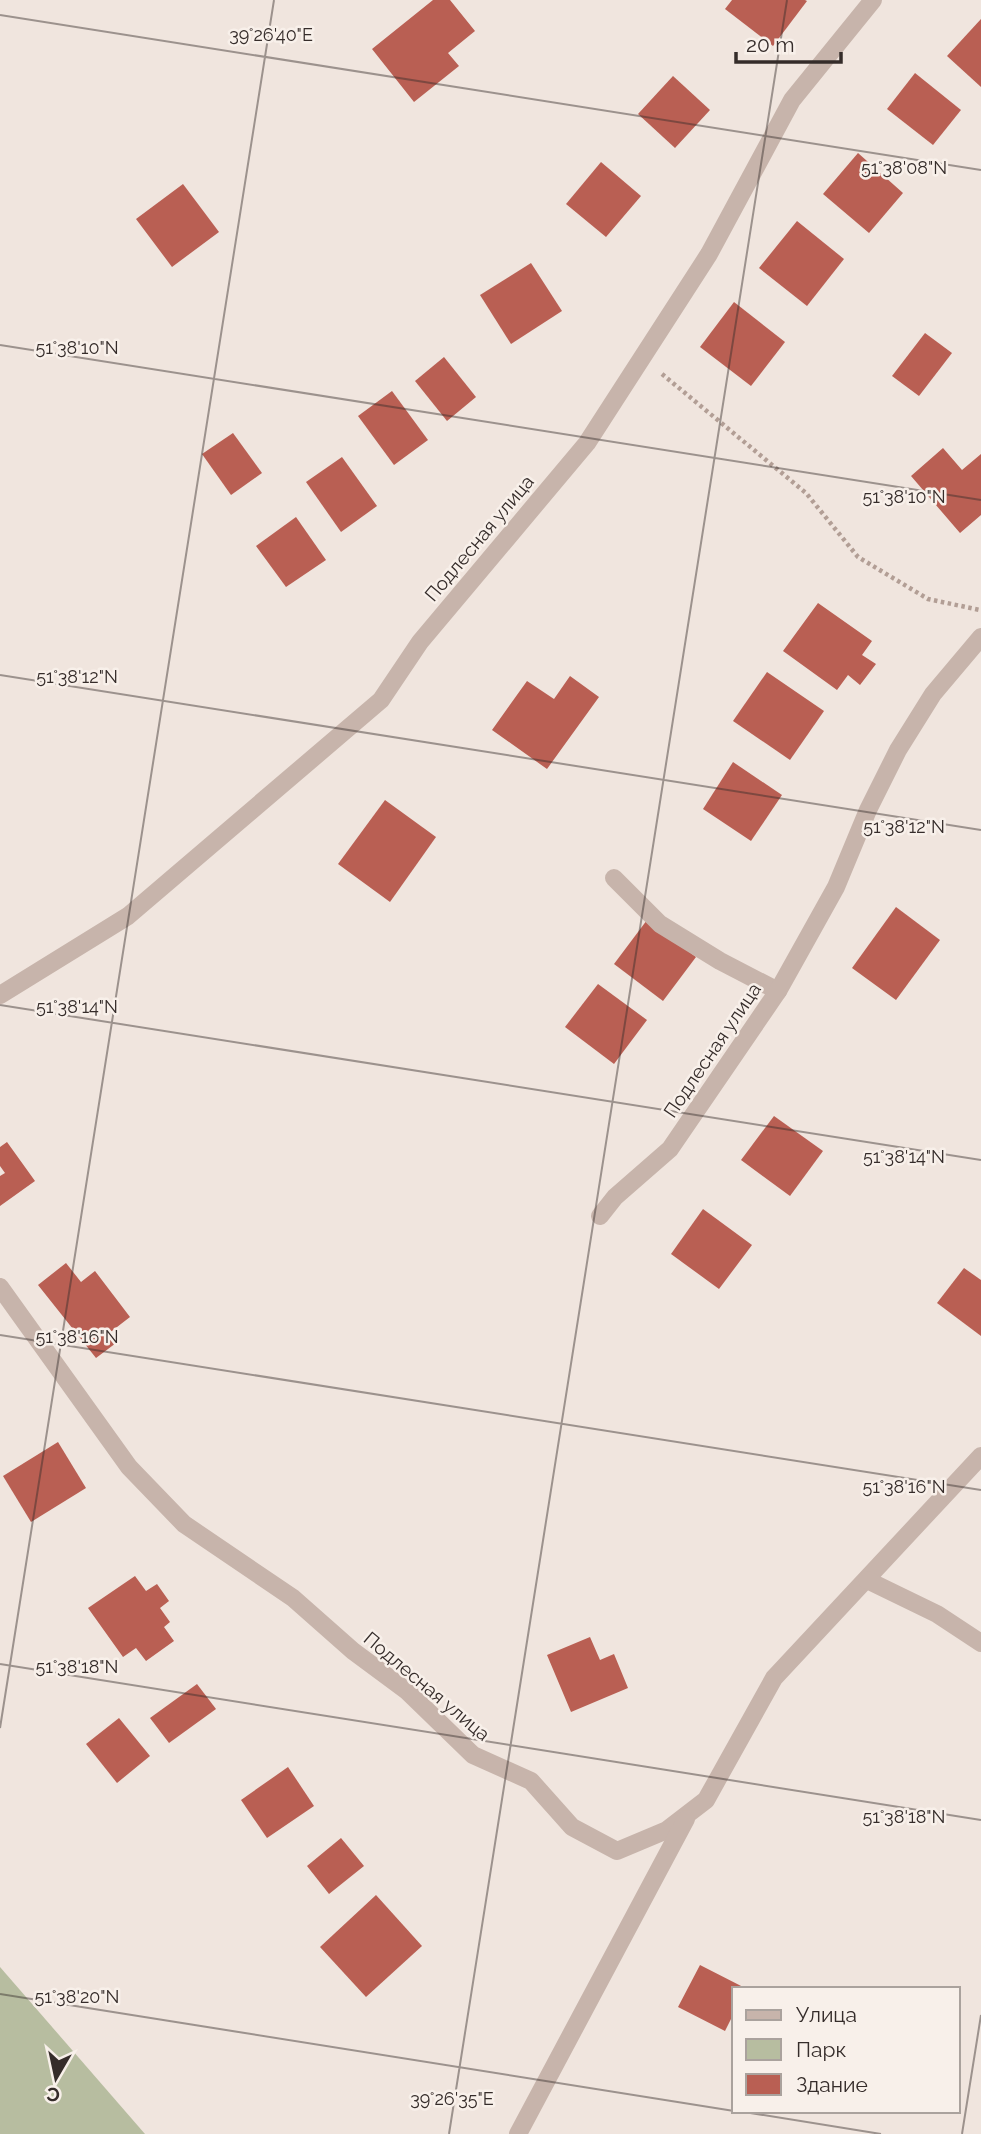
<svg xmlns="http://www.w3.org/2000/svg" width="981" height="2134" font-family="Raleway,sans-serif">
  <rect width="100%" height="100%" fill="#f0e5de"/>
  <path fill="#b7bda0" d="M0,1967L145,2134H0Z"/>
  <g fill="#b95f53">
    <path d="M433,0H450L475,31L448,53L459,66L414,102L372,49Z"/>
    <path d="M732,0H805L807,1L773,46L725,9Z"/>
    <path d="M981,19V87L947,56Z"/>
    <path d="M915,73L961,110L933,145L887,109Z"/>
    <path d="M673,76L710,110L675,148L638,114Z"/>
    <path d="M858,153L903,193L869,233L823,194Z"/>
    <path d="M601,162L641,196L606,237L566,204Z"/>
    <path d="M183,184L219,232L172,267L136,219Z"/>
    <path d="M797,221L844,259L807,306L759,268Z"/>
    <path d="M531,263L562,311L511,344L480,295Z"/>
    <path d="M734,302L785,342L751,386L700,347Z"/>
    <path d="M925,333L952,353L919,396L892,376Z"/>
    <path d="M444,357L476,397L447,421L415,381Z"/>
    <path d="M392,391L428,440L394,465L358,416Z"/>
    <path d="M233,433L262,473L231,495L202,454Z"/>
    <path d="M943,448L962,470L981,454V515L960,533L911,476Z"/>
    <path d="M342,457L377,506L341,532L306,482Z"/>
    <path d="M296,517L326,560L286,587L256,546Z"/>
    <path d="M818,603L872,641L862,655L876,664L860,685L848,675L837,690L783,651Z"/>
    <path d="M767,672L824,711L790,760L733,721Z"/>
    <path d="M570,676L599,697L547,769L492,730L527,681L554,699Z"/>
    <path d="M733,762L782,795L751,841L703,809Z"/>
    <path d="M385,800L436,837L390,902L338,864Z"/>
    <path d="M896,907L940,940L896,1000L852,968Z"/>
    <path d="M647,920L696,957L663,1001L614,964Z"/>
    <path d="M598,984L647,1020L614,1064L565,1027Z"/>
    <path d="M774,1116L823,1151L790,1196L741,1160Z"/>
    <path d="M7,1142L35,1181L0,1206V1176L5,1173L0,1166V1147Z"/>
    <path d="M703,1209L752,1245L719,1289L671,1254Z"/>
    <path d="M66,1263L81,1282L95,1271L130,1317L108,1334L116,1343L96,1358L38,1285Z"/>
    <path d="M964,1268L981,1280V1336L937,1303Z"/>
    <path d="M58,1442L86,1488L31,1522L3,1476Z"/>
    <path d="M135,1576L146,1591L157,1584L169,1601L160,1608L170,1622L164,1627L174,1641L146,1661L136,1648L123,1657L88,1608Z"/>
    <path d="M590,1637L600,1660L614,1654L628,1688L571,1712L547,1655Z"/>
    <path d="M197,1684L216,1709L169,1743L150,1718Z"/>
    <path d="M119,1718L150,1756L117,1783L86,1744Z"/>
    <path d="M288,1767L314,1806L267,1838L241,1800Z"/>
    <path d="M341,1838L364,1866L329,1894L307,1866Z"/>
    <path d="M376,1895L422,1946L366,1997L320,1947Z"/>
    <path d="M700,1965L747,1989H734V2013L725,2031L678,2007Z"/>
  </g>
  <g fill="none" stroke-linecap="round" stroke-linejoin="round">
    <path stroke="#b29e95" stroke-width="4.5" stroke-dasharray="3.5 3.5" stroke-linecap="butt" d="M662,374L806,493L858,557L928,599L980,610"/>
    <g stroke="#c7b4ab" stroke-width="18">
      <path d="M614,878L660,924L720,961L778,991"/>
      <path d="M0,995L128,916L381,700L420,642L587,443L709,254L792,100L873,0"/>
      <path d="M600,1216L615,1197L670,1149L778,991L836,887L868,810L898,750L933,694L981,637"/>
      <path d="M0,1287L129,1467L184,1524L293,1598L353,1651L407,1691L473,1755L531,1781L572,1827L617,1851L667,1830L706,1800L774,1678L981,1456"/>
      <path d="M867,1580L937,1614L981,1643"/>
      <path d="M518,2134L686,1819"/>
    </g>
  </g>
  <path fill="none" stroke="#352c2a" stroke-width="2" stroke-opacity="0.45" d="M0,15L981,170M0,345L981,500M0,675L981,830M0,1005L981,1160M0,1335L981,1490M0,1664L981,1820M0,1728L274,0M0,1994L734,2111M738,2111L881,2134M449,2134L787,0M962,2134L981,2015"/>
  <g text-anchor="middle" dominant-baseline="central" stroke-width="5" stroke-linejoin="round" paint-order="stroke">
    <g font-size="19" fill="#352c2a" stroke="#f8f0ea">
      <text transform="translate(479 538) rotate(-50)">Подлесная улица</text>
      <text transform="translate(712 1050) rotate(-56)">Подлесная улица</text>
      <text transform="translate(427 1686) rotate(40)">Подлесная улица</text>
    </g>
  </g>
  <g font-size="18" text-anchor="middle" fill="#352c2a" stroke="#f8f0ea" stroke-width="5" stroke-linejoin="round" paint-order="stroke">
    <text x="271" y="41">39°26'40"E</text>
    <text x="904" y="174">51°38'08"N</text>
    <text x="77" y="354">51°38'10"N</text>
    <text x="904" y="503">51°38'10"N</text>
    <text x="77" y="683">51°38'12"N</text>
    <text x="904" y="833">51°38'12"N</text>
    <text x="77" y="1013">51°38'14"N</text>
    <text x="904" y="1163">51°38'14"N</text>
    <text x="77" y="1343">51°38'16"N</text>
    <text x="904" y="1493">51°38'16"N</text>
    <text x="77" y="1673">51°38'18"N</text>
    <text x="904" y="1823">51°38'18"N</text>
    <text x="77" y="2003">51°38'20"N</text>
    <text x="452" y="2105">39°26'35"E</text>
  </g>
  <rect x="732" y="1987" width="228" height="126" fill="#f8f0ea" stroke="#aaa29d" stroke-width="2"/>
  <rect x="746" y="2010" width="35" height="10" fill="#c7b4ab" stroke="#aaa29d" stroke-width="2"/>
  <text x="796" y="2022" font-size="21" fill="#352c2a">Улица</text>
  <rect x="746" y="2039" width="35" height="21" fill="#b7bda0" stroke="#aaa29d" stroke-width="2"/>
  <text x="796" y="2057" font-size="21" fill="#352c2a">Парк</text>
  <rect x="746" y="2074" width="35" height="21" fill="#b95f53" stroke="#aaa29d" stroke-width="2"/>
  <text x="796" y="2092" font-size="21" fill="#352c2a">Здание</text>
  <g transform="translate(56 2078) rotate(189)" stroke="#f8f0ea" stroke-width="5" paint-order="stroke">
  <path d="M0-5L12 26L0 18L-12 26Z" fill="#352c2a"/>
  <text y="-10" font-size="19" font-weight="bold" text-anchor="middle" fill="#352c2a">С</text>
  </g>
  <path d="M736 52v10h105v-10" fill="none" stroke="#352c2a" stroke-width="3.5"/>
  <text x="746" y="52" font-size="21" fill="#352c2a" stroke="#f8f0ea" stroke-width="5" paint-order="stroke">20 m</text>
</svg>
